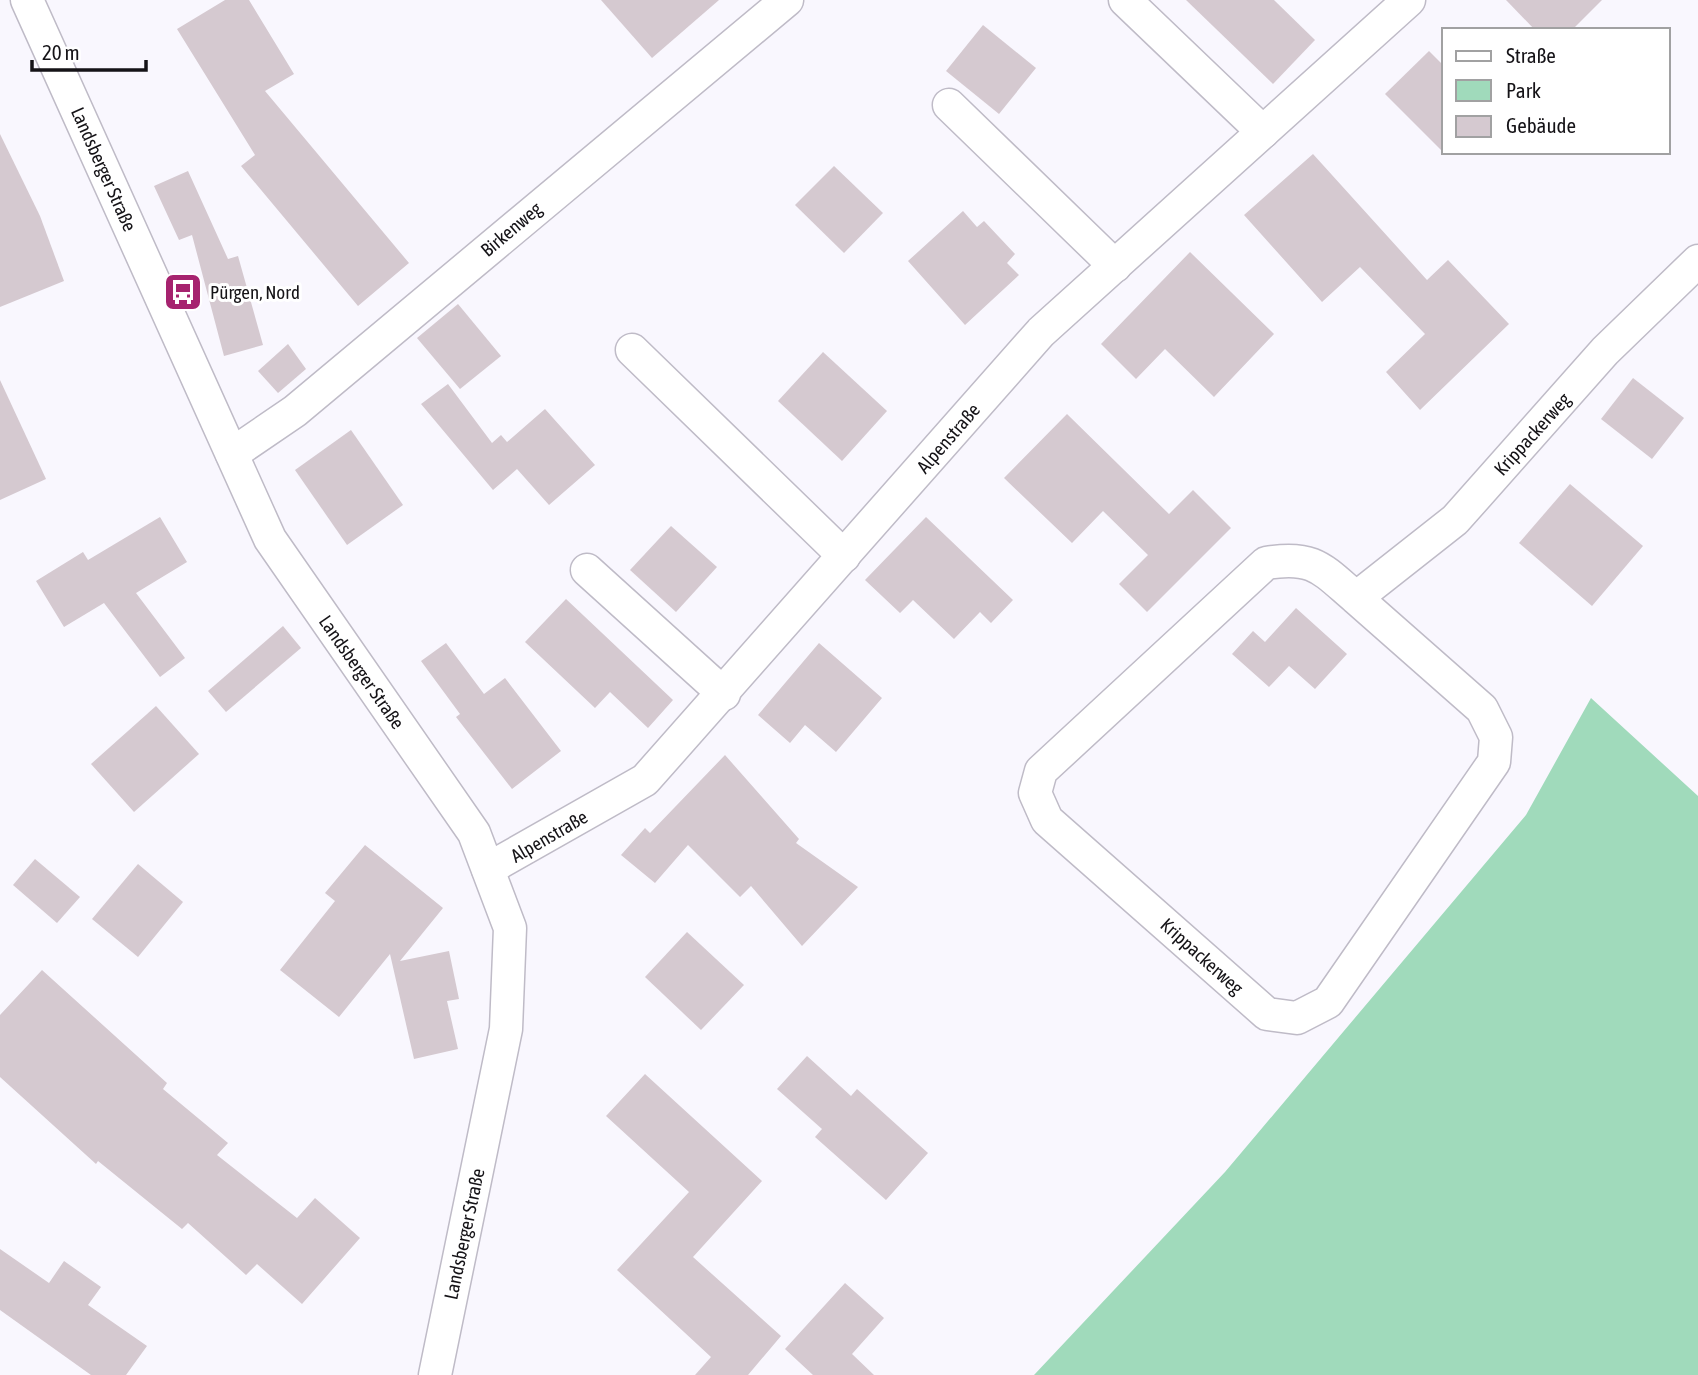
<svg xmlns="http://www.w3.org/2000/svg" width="1698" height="1375" font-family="'Asap Condensed',sans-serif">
  <rect width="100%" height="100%" fill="#f9f7fe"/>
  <path fill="#a0dabb" d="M1591,698L1698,796V1375H1034L1225,1172L1526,815Z"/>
  <g fill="#d5c9d0">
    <path d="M225,0H249L294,74L265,91L409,263L358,306L241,166L255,155L177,29Z"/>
    <path d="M601,0H719L652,58Z"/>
    <path d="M1186,0H1274L1315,40L1273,84Z"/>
    <path d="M1506,0H1602L1572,30H1535Z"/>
    <path d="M983,25L1036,68L999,114L946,71Z"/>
    <path d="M1429,51L1444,66V153L1385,94Z"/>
    <path d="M0,134L40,216L64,281L0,307Z"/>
    <path d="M1313,154L1427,280L1448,260L1509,324L1420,410L1386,372L1425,334L1360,267L1322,302L1244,215Z"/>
    <path d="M834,166L883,213L844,253L795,205Z"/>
    <path d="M188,171L228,259L238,256L263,345L224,356L192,235L179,240L154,186Z"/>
    <path d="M963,211L977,227L984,221L1015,254L1007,263L1019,275L965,325L908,261Z"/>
    <path d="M1190,252L1274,334L1214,397L1165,349L1136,379L1101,344Z"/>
    <path d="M458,304L501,356L460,389L417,338Z"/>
    <path d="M288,344L306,369L278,393L258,371Z"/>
    <path d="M823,352L887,411L842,461L778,401Z"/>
    <path d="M1633,378L1684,418L1652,459L1601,419Z"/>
    <path d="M0,380L46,479L0,500Z"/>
    <path d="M448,384L492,443L501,435L507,442L545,409L595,465L549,505L517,469L493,490L421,404Z"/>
    <path d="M1067,414L1169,514L1193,490L1231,528L1147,612L1119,584L1148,555L1103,511L1072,543L1004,478Z"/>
    <path d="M351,430L403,505L347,545L295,470Z"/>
    <path d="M1570,484L1643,546L1592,606L1519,543Z"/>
    <path d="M160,517L187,562L136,593L185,658L160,677L104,603L64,627L36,581L83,552L88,560Z"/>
    <path d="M926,517L1013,600L991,623L980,612L954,639L913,600L900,613L865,580Z"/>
    <path d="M671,526L717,567L676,612L630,570Z"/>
    <path d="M566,599L673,700L648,728L610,692L595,708L525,642Z"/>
    <path d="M1296,608L1347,654L1315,689L1289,666L1269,687L1232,654L1253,631L1265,642Z"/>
    <path d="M283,626L301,648L226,712L208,691Z"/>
    <path d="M446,643L484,694L505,678L561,751L512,789L456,717L460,714L421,661Z"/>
    <path d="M819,643L882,698L836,752L805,725L790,743L758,715Z"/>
    <path d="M156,706L199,754L134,812L91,764Z"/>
    <path d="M725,755L799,839L796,843L858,887L802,946L751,886L740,897L688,845L655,883L621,855L645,828L650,833Z"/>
    <path d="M365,845L443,908L400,961L449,951L459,999L447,1001L458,1049L414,1059L390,954L339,1017L280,970L335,901L325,893Z"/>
    <path d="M35,859L80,897L57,923L13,885Z"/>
    <path d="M138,864L183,902L138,957L92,919Z"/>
    <path d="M687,932L744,985L701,1030L645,977Z"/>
    <path d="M42,970L167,1083L163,1089L228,1143L217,1155L297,1218L315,1198L360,1238L302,1304L257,1264L246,1275L188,1223L182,1229L98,1161L96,1164L0,1077V1015Z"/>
    <path d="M807,1056L851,1096L857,1089L928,1153L886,1200L815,1137L822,1129L777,1089Z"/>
    <path d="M645,1074L762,1181L693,1257L781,1336L748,1375H695L711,1357L617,1270L689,1192L606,1116Z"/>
    <path d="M0,1249L49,1283L64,1261L101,1287L88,1305L147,1346L126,1375H91L0,1310Z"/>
    <path d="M845,1283L884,1318L852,1354L874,1375H813L785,1349Z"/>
  </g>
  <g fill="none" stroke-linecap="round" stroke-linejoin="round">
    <defs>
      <g id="street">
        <path d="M27,0L270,539L474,833L510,928L506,1029L435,1375"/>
        <path d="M1125,0L1263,132"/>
        <path d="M949,105L1115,266"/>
        <path d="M632,350L844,556"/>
        <path d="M232,454L295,411L787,0"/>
        <path d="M587,570L724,694"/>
        <path d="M1356,598L1482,709L1496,737L1494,762L1328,1002L1297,1018L1267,1014L1047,820L1035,793L1041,771L1266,563C1314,555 1322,569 1356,598L1455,520L1605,351L1698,261"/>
        <path d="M488,869L645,780L1041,332L1409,0"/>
      </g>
    </defs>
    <use href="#street" stroke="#bfbbc7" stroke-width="35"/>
    <use href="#street" stroke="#fff" stroke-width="32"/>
  </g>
  <defs>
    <symbol id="bus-square" viewBox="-11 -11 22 22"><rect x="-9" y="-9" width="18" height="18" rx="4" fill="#a6236f" stroke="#fff"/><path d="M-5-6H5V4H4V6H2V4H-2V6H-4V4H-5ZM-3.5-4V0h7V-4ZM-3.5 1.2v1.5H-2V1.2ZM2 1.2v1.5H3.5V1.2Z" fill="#fff"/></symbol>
  </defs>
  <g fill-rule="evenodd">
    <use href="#bus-square" x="161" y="270" width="44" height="44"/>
  </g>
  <g text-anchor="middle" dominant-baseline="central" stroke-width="6" stroke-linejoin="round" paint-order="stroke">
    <g font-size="19" fill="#151317" stroke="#fff">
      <text transform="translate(104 169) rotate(66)">Landsberger Straße</text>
      <text transform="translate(511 229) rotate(-40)">Birkenweg</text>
      <text transform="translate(1532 434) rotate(-48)">Krippackerweg</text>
      <text transform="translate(948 438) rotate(-49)">Alpenstraße</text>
      <text transform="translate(362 672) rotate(55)">Landsberger Straße</text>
      <text transform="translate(549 836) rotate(-30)">Alpenstraße</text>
      <text transform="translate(1202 956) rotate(42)">Krippackerweg</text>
      <text transform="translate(464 1234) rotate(-78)">Landsberger Straße</text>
    </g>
    <g font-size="19" fill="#151317" stroke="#fff" text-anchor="start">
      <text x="210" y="292">Pürgen, Nord</text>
    </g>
  </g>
  <rect x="1442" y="28" width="228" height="126" fill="#ffffff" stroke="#a1a1a2" stroke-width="2"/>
  <rect x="1456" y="51" width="35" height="10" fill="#ffffff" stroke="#a1a1a2" stroke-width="2"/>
  <text x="1506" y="63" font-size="21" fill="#151317">Straße</text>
  <rect x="1456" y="80" width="35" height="21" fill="#a0dabb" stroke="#a1a1a2" stroke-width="2"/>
  <text x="1506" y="98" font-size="21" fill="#151317">Park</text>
  <rect x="1456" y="116" width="35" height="21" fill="#d5c9d0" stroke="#a1a1a2" stroke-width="2"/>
  <text x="1506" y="133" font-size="21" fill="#151317">Gebäude</text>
  <path d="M32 60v10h114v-10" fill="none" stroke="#151317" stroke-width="3.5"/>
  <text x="42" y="60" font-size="21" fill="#151317" stroke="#ffffff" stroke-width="5" paint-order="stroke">20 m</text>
</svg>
